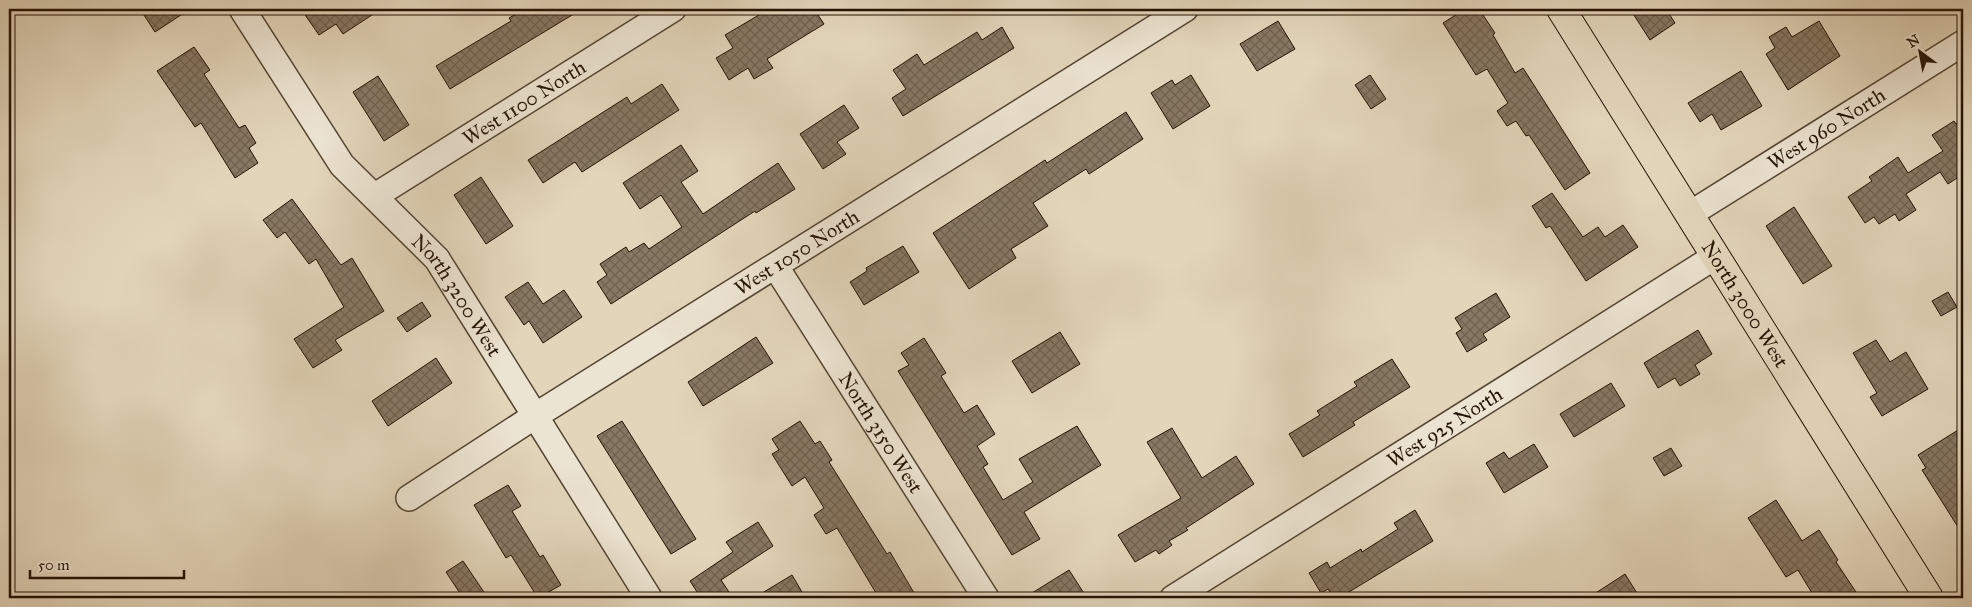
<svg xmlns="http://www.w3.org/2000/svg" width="1972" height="607" font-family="'IM FELL Great Primer',serif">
  <defs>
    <pattern id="building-cross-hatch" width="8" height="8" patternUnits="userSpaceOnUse" patternTransform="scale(1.25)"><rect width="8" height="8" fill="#877863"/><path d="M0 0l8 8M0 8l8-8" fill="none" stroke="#6e614f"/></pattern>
  </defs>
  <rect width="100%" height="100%" fill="#e2d5ba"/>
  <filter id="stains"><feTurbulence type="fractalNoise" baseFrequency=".004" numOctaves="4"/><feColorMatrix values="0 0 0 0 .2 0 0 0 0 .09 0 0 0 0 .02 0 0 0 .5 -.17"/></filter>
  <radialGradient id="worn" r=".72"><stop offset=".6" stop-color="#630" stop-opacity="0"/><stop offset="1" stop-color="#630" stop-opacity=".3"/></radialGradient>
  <g fill="url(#building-cross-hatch)" stroke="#241304">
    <path d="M140,9H190L155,32Z"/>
    <path d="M301,9H381L343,34L336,24L319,35Z"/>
    <path d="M525,9H582L450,89L436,66L511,21L509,18Z"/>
    <path d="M769,9H814L824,24L767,59L773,68L754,79L748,68L729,80L716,58L733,48L725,35Z"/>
    <path d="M1465,9H1479L1495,33L1493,35L1515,73L1523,68L1590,173L1565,190L1529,135L1526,136L1516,121L1507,126L1497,111L1508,103L1487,69L1476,75L1443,23Z"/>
    <path d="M1630,9H1666L1675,23L1650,40Z"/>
    <path d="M1278,21L1295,49L1257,71L1240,44Z"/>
    <path d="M1819,21L1840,56L1788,90L1766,54L1775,48L1769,37L1786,27L1792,37Z"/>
    <path d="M1002,27L1014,48L903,116L892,98L906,89L893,70L917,54L924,65L977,32L982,40Z"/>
    <path d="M194,47L210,70L204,74L239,128L245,125L256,143L249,148L258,163L235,178L201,123L195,127L157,71Z"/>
    <path d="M1741,71L1762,106L1721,130L1712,114L1700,122L1688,103Z"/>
    <path d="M1191,75L1210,106L1173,129L1151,93L1172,80L1175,85Z"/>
    <path d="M1370,75L1386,99L1371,109L1355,85Z"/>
    <path d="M378,76L409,125L384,141L353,92Z"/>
    <path d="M662,84L679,110L582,172L575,162L543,183L528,160L627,97L631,104Z"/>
    <path d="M844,105L859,128L837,142L846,154L823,169L800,134Z"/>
    <path d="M1126,112L1143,139L1089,174L1086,169L1033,203L1048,226L1011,249L1016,258L969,289L933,233L1045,160L1047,163Z"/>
    <path d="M1963,120V174L1948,184L1940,172L1906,194L1916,210L1899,221L1895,214L1879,224L1874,217L1865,223L1848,197L1872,181L1869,177L1898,157L1908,173L1943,151L1932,135L1954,121L1956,124Z"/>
    <path d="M681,145L698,171L681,182L703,214L778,163L795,189L756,213L755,211L611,304L597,282L607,275L600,264L626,247L629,252L644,243L649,249L682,227L661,195L640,209L623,183Z"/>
    <path d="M481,177L513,226L486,244L454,195Z"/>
    <path d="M1552,193L1583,237L1598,227L1605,237L1623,225L1638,247L1586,281L1550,226L1546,228L1532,206Z"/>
    <path d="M292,199L341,265L352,258L384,311L335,340L342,350L313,368L294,339L344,307L316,259L309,264L285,232L277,238L263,220Z"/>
    <path d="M1794,207L1832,266L1803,284L1766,226Z"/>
    <path d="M903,246L919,272L864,305L850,282L867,271L866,268Z"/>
    <path d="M528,282L543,304L564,290L582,317L543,343L529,321L524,325L505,297Z"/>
    <path d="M1948,292L1957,307L1941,316L1932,301Z"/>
    <path d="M1496,293L1510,317L1483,334L1487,340L1467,352L1456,333L1462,329L1455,318Z"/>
    <path d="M422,302L431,316L407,332L397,318Z"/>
    <path d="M1698,330L1712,354L1695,365L1700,374L1680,386L1675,378L1658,388L1644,363Z"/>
    <path d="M1060,332L1080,364L1032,393L1012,361Z"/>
    <path d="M756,337L773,363L703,406L688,382Z"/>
    <path d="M924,338L946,373L941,376L964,413L977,405L995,434L977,446L988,464L983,467L1003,500L1033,482L1019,459L1077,426L1101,465L1024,512L1040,539L1012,555L898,371L909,365L901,353Z"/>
    <path d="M1876,340L1890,362L1906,352L1928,389L1882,416L1870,397L1877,393L1853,353Z"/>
    <path d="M436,358L452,383L388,426L372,401Z"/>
    <path d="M1392,359L1410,387L1353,422L1355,425L1303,457L1289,434L1320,415L1317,411L1357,386L1354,382Z"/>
    <path d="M1611,383L1625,406L1574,437L1560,414Z"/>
    <path d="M622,421L696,539L671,554L597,436Z"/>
    <path d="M800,421L815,444L820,441L832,460L829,462L887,554L890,552L917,598H879L837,528L826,534L814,515L824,508L805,477L792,486L772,454L779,450L772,439Z"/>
    <path d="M1963,427V535L1922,470L1926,468L1918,455Z"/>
    <path d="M1172,428L1202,478L1236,456L1254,484L1186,528L1188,530L1169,541L1172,545L1159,554L1156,550L1135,562L1118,535L1181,498L1147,442Z"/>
    <path d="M1534,444L1548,467L1504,493L1486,463L1504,452L1509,459Z"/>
    <path d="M1671,448L1682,466L1664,476L1653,458Z"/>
    <path d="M508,485L521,506L512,511L540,557L543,555L561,585L538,598L511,555L506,558L474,505Z"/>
    <path d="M1776,500L1802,541L1819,530L1838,560L1836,562L1860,598H1815L1798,570L1786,577L1748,518Z"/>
    <path d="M1415,510L1433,541L1339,598H1334L1328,589L1321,593L1309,573L1327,562L1330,568L1361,549L1362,552L1398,529L1394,523Z"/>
    <path d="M758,522L773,546L721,580L733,598H701L690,581L733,552L726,542Z"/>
    <path d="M463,561L488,598H463L446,572Z"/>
    <path d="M1069,570L1087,598H1024Z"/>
    <path d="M1625,574L1640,598H1588Z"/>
    <path d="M792,575L802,592L792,598H754Z"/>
  </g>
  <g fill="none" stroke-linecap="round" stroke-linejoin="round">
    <defs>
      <g id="minor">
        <path id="s1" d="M242,9L342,165L437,259L649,598"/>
        <path id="s2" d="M375,196L673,9"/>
        <path id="s3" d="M1690,214L1963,43"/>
        <path id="s4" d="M776,267L986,598"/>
        <path id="s5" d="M409,498L535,416L1185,9"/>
        <path id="s6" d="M1173,598L1716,256"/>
      </g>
      <g id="major">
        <path id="s7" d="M1561,9L1929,598"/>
      </g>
    </defs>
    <use href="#minor" stroke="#544432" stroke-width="28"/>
    <use href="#major" stroke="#241304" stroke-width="30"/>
    <use href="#minor" stroke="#ece4d2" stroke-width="25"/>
    <use href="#major" stroke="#e2d5ba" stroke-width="28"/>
  </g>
  <g text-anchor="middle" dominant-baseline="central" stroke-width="5" stroke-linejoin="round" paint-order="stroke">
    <g font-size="20" fill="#241304" stroke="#ece4d2">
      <text stroke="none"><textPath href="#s2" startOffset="176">West 1100 North</textPath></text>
      <text stroke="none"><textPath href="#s3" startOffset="161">West 960 North</textPath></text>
      <text stroke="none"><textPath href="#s5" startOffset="459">West 1050 North</textPath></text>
      <text stroke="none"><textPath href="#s1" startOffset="360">North 3200 West</textPath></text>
      <text stroke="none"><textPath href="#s7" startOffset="348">North 3000 West</textPath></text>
      <text stroke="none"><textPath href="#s6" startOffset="321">West 925 North</textPath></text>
      <text stroke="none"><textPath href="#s4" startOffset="196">North 3150 West</textPath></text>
    </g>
  </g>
  <rect width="1972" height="607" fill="none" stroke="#e2d5ba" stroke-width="30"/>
  <rect x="10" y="10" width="1952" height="587" fill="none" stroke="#241304" stroke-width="2.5"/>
  <rect x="15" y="15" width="1942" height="577" fill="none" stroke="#241304"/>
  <g transform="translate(1920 52) rotate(328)" stroke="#ece4d2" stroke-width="4" paint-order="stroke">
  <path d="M0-4L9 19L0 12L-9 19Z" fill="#241304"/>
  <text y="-8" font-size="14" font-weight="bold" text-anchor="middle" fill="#241304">N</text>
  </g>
  <path d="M30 570v8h154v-8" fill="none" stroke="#241304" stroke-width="2.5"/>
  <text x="38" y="570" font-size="15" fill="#241304" stroke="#ece4d2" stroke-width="4" paint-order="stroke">50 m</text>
  <rect width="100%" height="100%" filter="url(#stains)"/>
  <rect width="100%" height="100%" fill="url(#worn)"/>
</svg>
